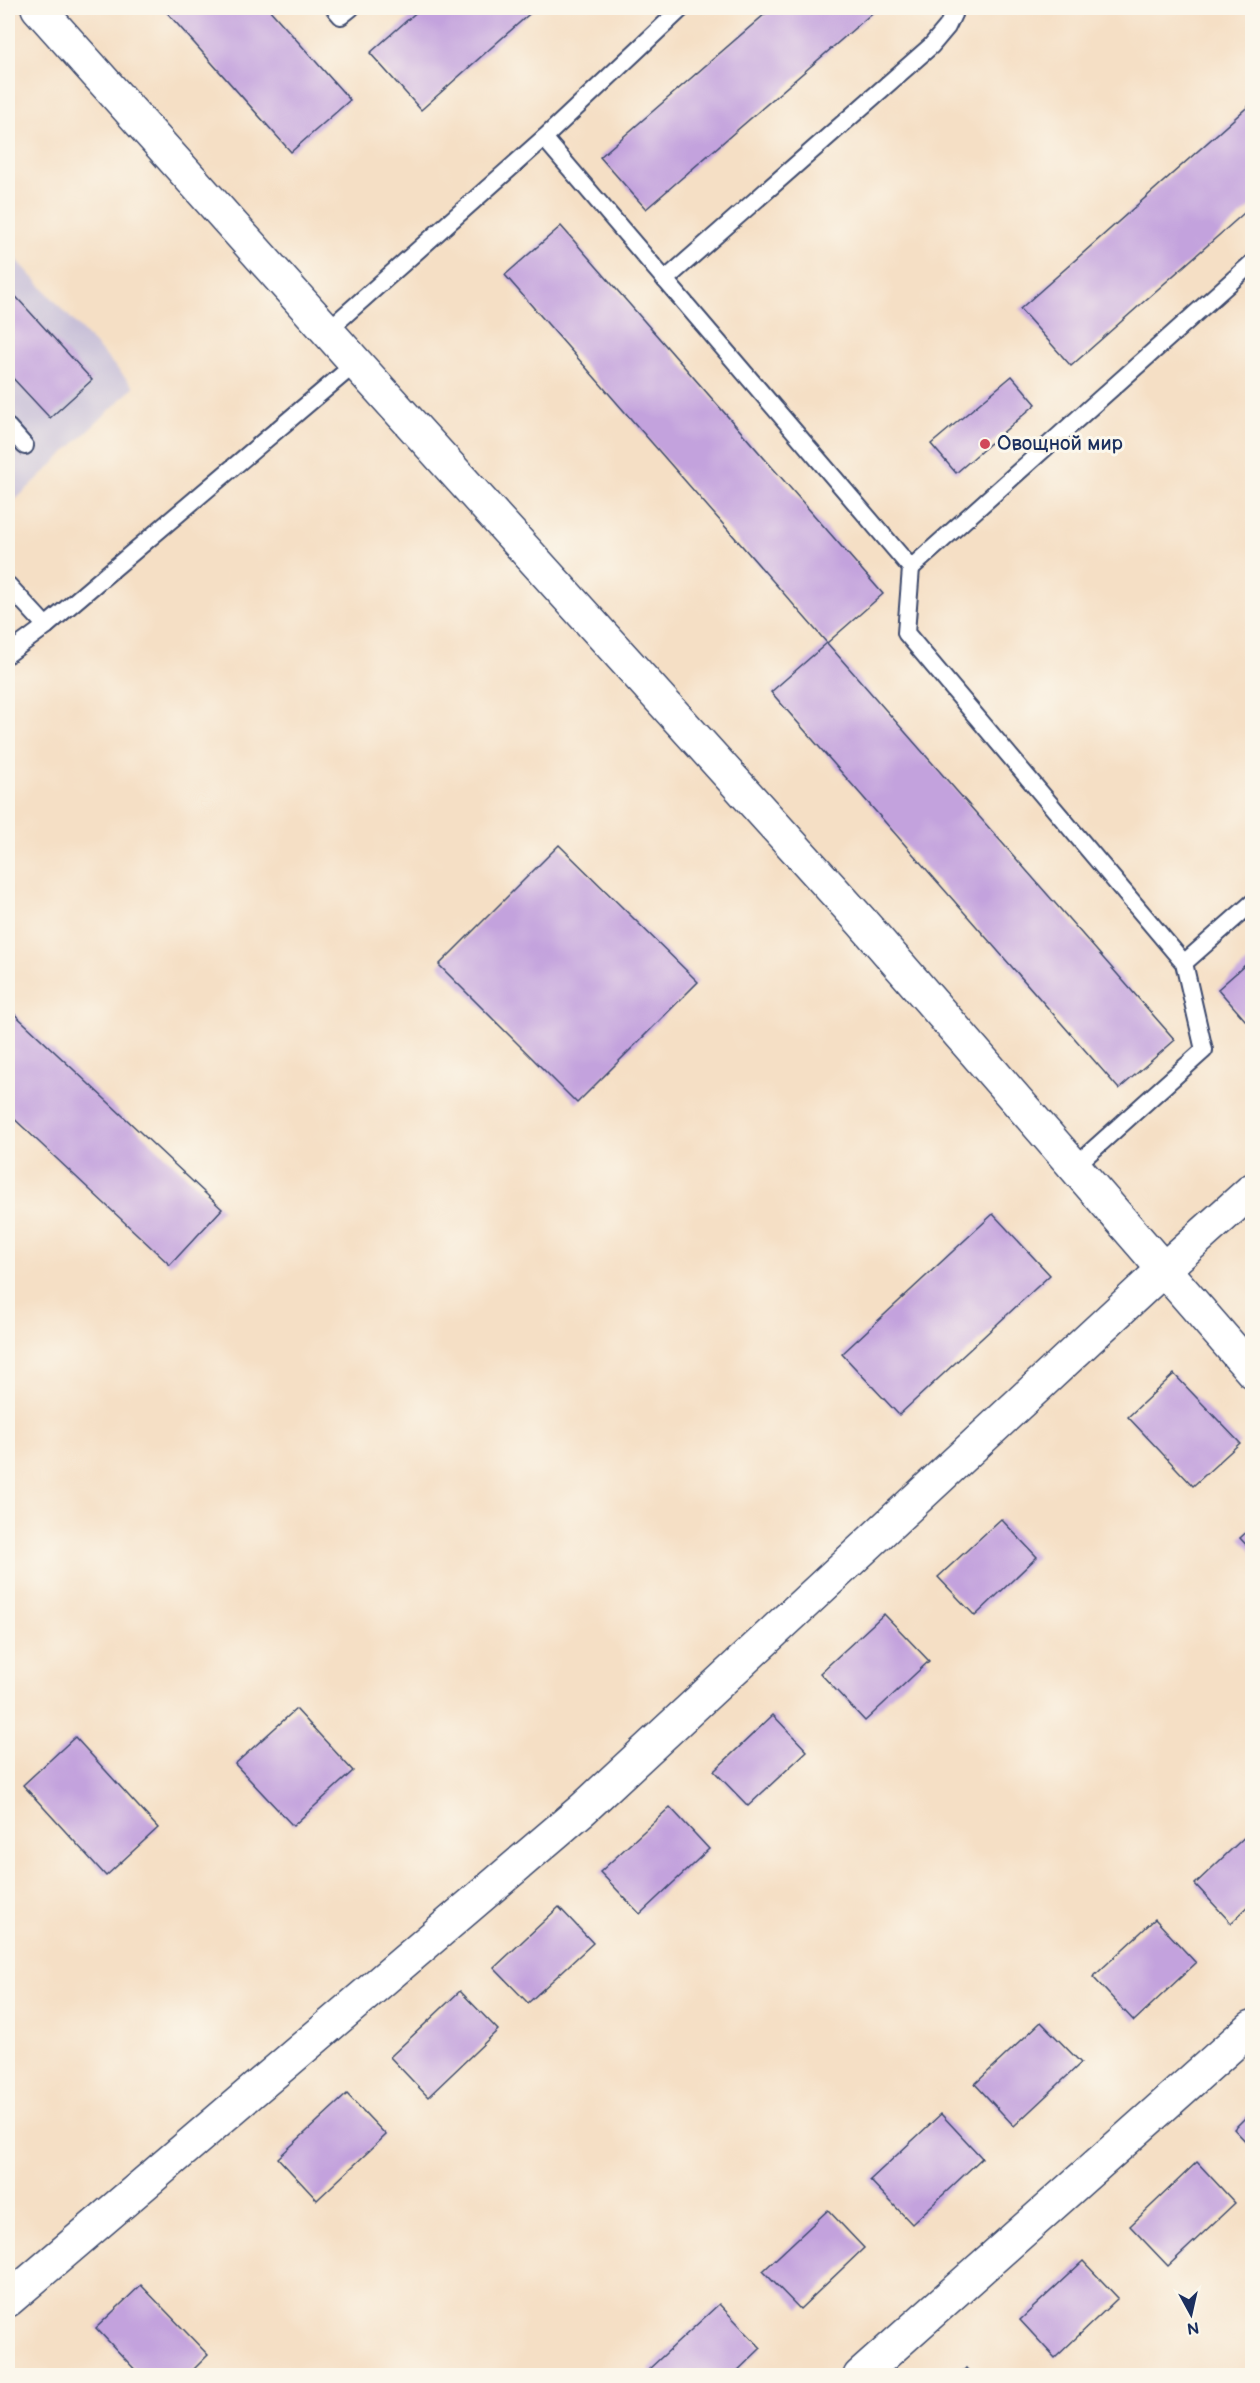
<svg xmlns="http://www.w3.org/2000/svg" width="1260" height="2383" font-family="'Balsamiq Sans',sans-serif">
  <rect width="100%" height="100%" fill="#fbf7ec"/>
  <filter id="ink" filterUnits="userSpaceOnUse"><feTurbulence type="fractalNoise" baseFrequency=".0167" numOctaves="2"/><feDisplacementMap in="SourceGraphic" scale="12" xChannelSelector="R" yChannelSelector="G"/><feConvolveMatrix kernelMatrix="1 2 1 2 8 2 1 2 1" color-interpolation-filters="sRGB"/></filter>
  <filter id="wash" filterUnits="userSpaceOnUse"><feTurbulence type="fractalNoise" baseFrequency=".008" numOctaves="4" result="noise"/><feDisplacementMap in="SourceGraphic" scale="24" xChannelSelector="R" yChannelSelector="G"/><feGaussianBlur stdDeviation="1.35" result="paint"/><feColorMatrix in="noise" values="0 0 0 0 0 0 0 0 0 0 0 0 0 0 0 0 0 1.4 0 .05"/><feComposite in="paint" operator="in"/></filter>
  <g filter="url(#wash)">
    <rect width="100%" height="100%" fill="#f5dfc5"/>
    <path fill="#c8c0d8" d="M8,250L134,387L8,507Z"/>
    <g id="blocks">
      <g fill="#c3a2dd">
        <path d="M163,8H268L350,100L291,152Z"/>
        <path d="M421,8H536L421,110L370,53Z"/>
        <path d="M772,8H878L646,209L600,157Z"/>
        <path d="M1252,103V206L1071,366L1020,309Z"/>
        <path d="M561,226L883,594L827,643L505,275Z"/>
        <path d="M8,288L92,380L50,418L8,373Z"/>
        <path d="M1012,376L1036,404L956,473L931,444Z"/>
        <path d="M827,643L1175,1040L1119,1089L771,692Z"/>
        <path d="M559,845L698,982L577,1103L439,965Z"/>
        <path d="M1252,959V1028L1218,989Z"/>
        <path d="M8,1008L222,1209L170,1265L8,1113Z"/>
        <path d="M993,1214L1050,1275L899,1415L842,1354Z"/>
        <path d="M1174,1374L1240,1443L1193,1486L1128,1417Z"/>
        <path d="M1001,1519L1037,1557L975,1616L938,1577Z"/>
        <path d="M1252,1527V1551L1240,1538Z"/>
        <path d="M884,1614L929,1661L865,1721L820,1673Z"/>
        <path d="M296,1709L353,1771L293,1826L235,1764Z"/>
        <path d="M773,1715L807,1751L748,1806L714,1771Z"/>
        <path d="M75,1737L158,1828L106,1876L23,1785Z"/>
        <path d="M670,1807L709,1849L640,1914L600,1872Z"/>
        <path d="M1252,1830V1903L1231,1923L1195,1884Z"/>
        <path d="M559,1907L593,1943L528,2003L494,1968Z"/>
        <path d="M1155,1919L1196,1963L1134,2021L1093,1977Z"/>
        <path d="M460,1991L498,2030L428,2097L390,2057Z"/>
        <path d="M1041,2022L1081,2063L1014,2126L975,2084Z"/>
        <path d="M347,2094L386,2135L317,2200L278,2158Z"/>
        <path d="M1252,2111V2148L1234,2129Z"/>
        <path d="M941,2114L982,2158L912,2224L870,2180Z"/>
        <path d="M1197,2162L1235,2203L1168,2266L1130,2226Z"/>
        <path d="M828,2210L864,2248L800,2309L763,2271Z"/>
        <path d="M1083,2261L1118,2298L1055,2358L1020,2320Z"/>
        <path d="M141,2285L208,2355L187,2376H141L96,2328Z"/>
        <path d="M719,2304L761,2348L732,2376H655L649,2369Z"/>
        <path d="M966,2368L973,2376H959Z"/>
      </g>
    </g>
  </g>
  <g filter="url(#ink)">
    <use href="#blocks" fill-opacity="0" stroke="#3c496d" stroke-width="1.5"/>
    <g fill="none" stroke-linecap="round" stroke-linejoin="round">
      <defs>
        <g id="lane">
          <path d="M334,8L341,16L351,8"/>
          <path d="M544,138L911,568L906,633L1184,963L1204,1050L1075,1166"/>
          <path d="M665,280L931,46L947,27L956,8"/>
          <path d="M327,331L544,138L682,8"/>
          <path d="M8,427L25,446"/>
          <path d="M911,568L1252,263"/>
          <path d="M8,585L46,626"/>
          <path d="M8,654L46,626L356,363"/>
          <path d="M1184,963L1252,903"/>
        </g>
        <g id="street">
          <path d="M38,8L356,363L861,921L1252,1371"/>
          <path d="M8,2300L583,1809L1165,1268L1252,1190"/>
          <path d="M860,2376L1252,2027"/>
        </g>
      </defs>
      <use href="#lane" stroke="#3c496d" stroke-width="20"/>
      <use href="#street" stroke="#3c496d" stroke-width="36"/>
      <use href="#lane" stroke="#fff" stroke-width="16"/>
      <use href="#street" stroke="#fff" stroke-width="33"/>
    </g>
  </g>
  <circle fill="#d1495b" stroke="#fbf7ec" stroke-width="2" cx="985" cy="444" r="6"/>
  <g text-anchor="middle" dominant-baseline="central" stroke-width="6" stroke-linejoin="round" paint-order="stroke">
    <g font-size="20" fill="#1b2f5e" stroke="#fbf7ec" text-anchor="start">
      <text x="997" y="444">Овощной мир</text>
    </g>
  </g>
  <rect width="1260" height="2383" fill="none" stroke="#fbf7ec" stroke-width="30"/>
  <g transform="translate(1191 2314) rotate(172)" stroke="#fbf7ec" stroke-width="4.5" paint-order="stroke">
  <path d="M0-4.5L10 22L0 15L-10 22Z" fill="#1b2f5e"/>
  <text y="-9" font-size="16" font-weight="bold" text-anchor="middle" fill="#1b2f5e">N</text>
  </g>
</svg>
